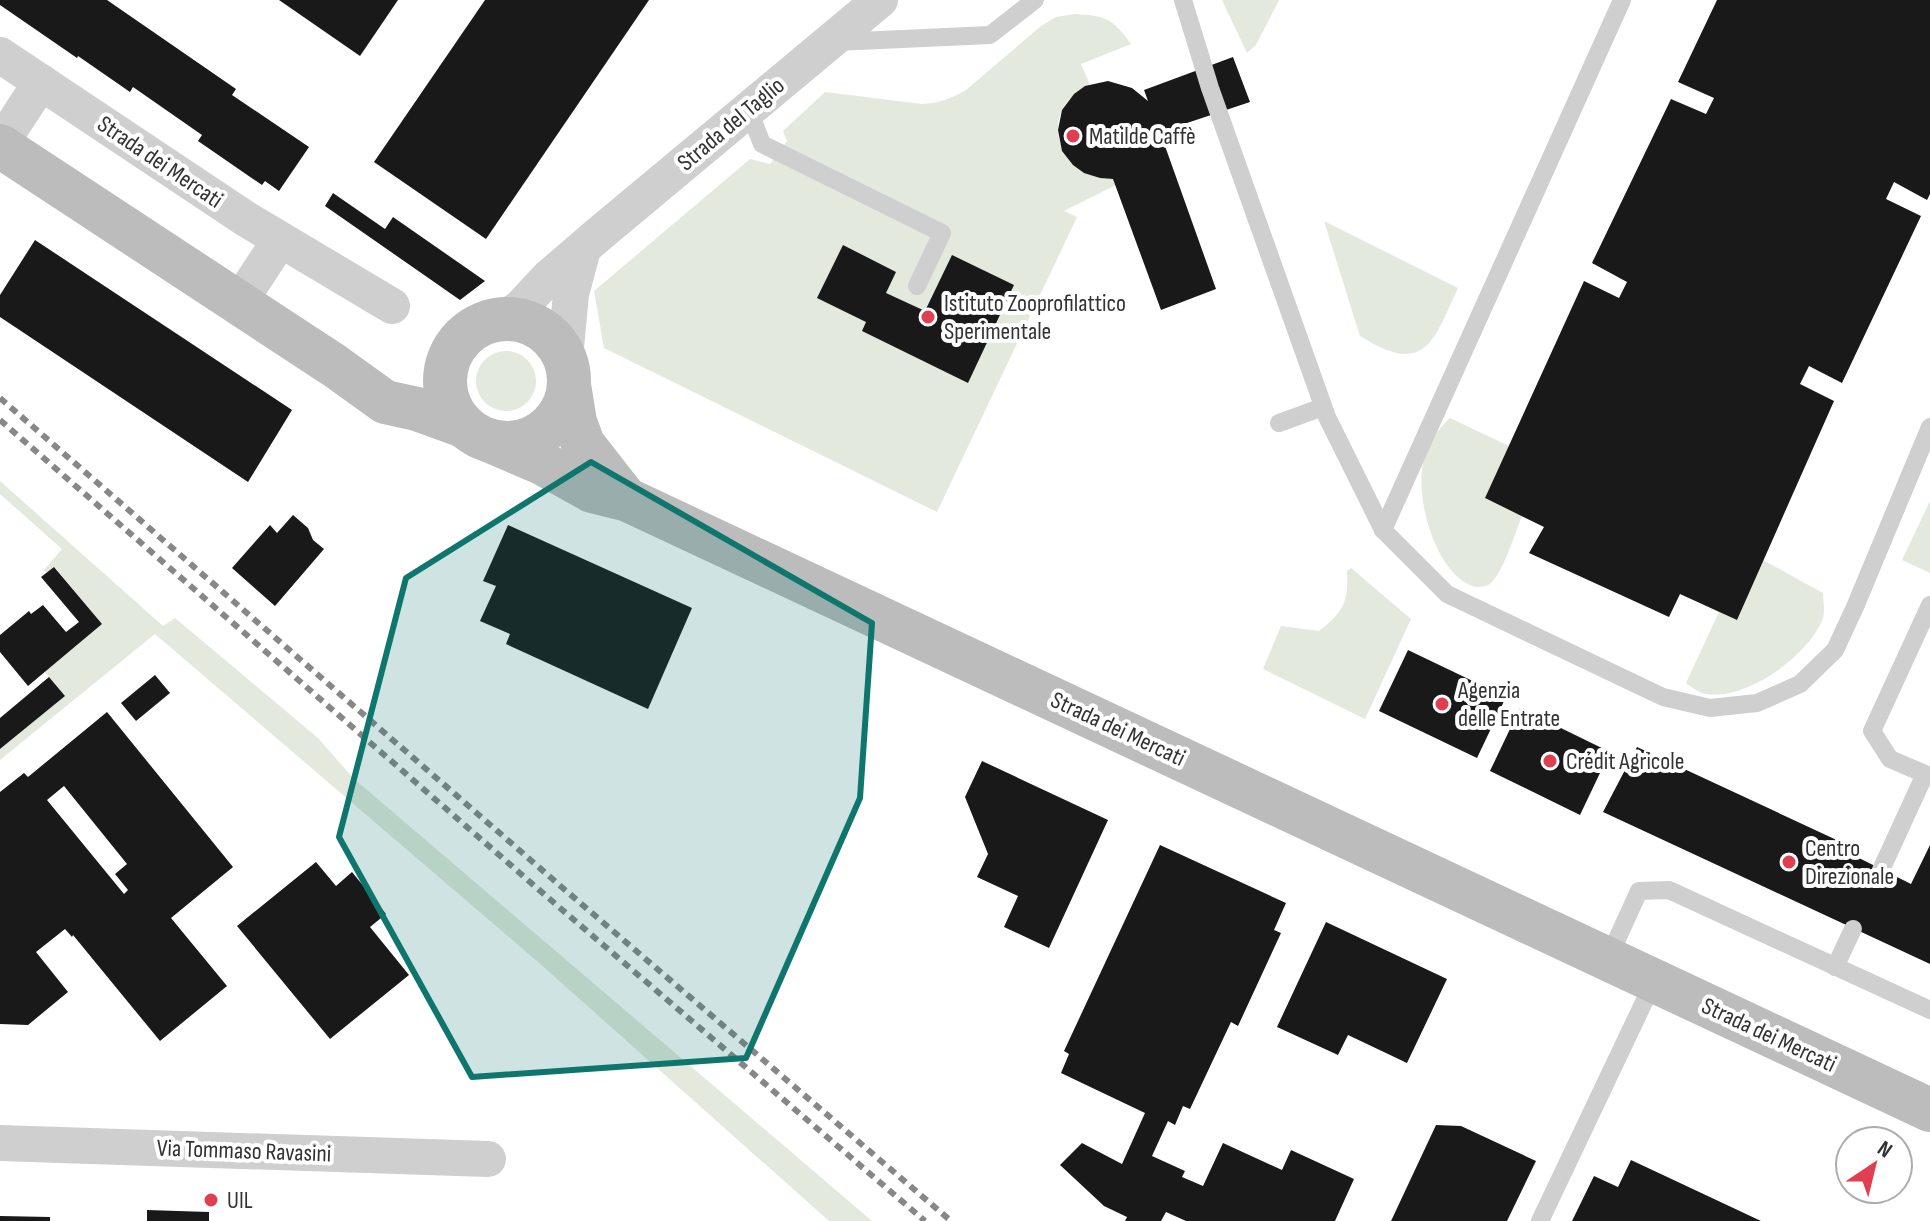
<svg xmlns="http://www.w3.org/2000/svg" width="1930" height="1221" font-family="'Sofia Sans Condensed',sans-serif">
  <rect width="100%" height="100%" fill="#fff"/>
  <g fill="#e3e9dc">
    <path d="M1222,0H1279L1256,45L1247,53Z"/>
    <path d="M1075,14C1107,16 1112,18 1131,44L1081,64L1090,85C1035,109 1056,178 1113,179L1116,185L1064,211L1077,217L937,512L604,348L594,291L750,159L770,164L787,141L783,131L825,92L921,104C939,103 951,99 966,90L1041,26L1056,17Z"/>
    <path d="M1324,221L1458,288C1433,342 1425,377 1360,336Z"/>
    <circle cx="506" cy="381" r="30"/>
    <path d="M1450,418L1509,446L1485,498L1522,516C1515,533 1503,573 1490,584C1483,589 1472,587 1466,583C1434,565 1414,495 1424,460C1429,443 1437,430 1450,418Z"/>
    <path d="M0,481L163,626L175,618L318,738L353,778L872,1221H829L538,962L155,634L0,760V749L65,696L45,672L102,624L55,567L47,573L44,570L62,549L0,494Z"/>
    <path d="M1930,501V573L1902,560Z"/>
    <path d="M1763,560L1823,593C1823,600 1825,611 1823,618C1810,655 1743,704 1702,693C1697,691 1690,686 1686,683L1719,612L1737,620Z"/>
    <path d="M1351,568L1411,619L1365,719L1263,669L1281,626L1319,631C1343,612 1349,602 1347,571Z"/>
  </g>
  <g fill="#191919" fill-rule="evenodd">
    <path d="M0,0H107L236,89L232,95L309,147L279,191L265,181L262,185L198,141L202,135L133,87L130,92L78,56L77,58L0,5Z"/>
    <path d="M279,0H398L360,56Z"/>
    <path d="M485,0H649L486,239L374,162Z"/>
    <path d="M1717,0H1930V194L1927,200L1894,182L1886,199L1921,216L1842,383L1809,366L1800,384L1834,401L1737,620L1680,594L1669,617L1529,553L1544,527L1485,498L1584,281L1619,298L1627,282L1592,263L1671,99L1706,114L1714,98L1678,82Z"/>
    <path d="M1233,57L1250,102L1160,132L1216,289L1161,310L1113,179L1100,178L1084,173L1073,165L1062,151L1058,130L1062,110L1074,94L1085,86L1108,81L1132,88L1148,101L1144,90Z"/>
    <path d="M333,193L385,229L393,217L485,281L460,300L325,206Z"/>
    <path d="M35,240L292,410L248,482L0,317V295Z"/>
    <path d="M843,245L896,272L886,293L925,311L952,255L1014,285L968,383L862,331L866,322L817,298Z"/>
    <path d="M293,515L308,528L313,540L324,549L275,606L232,568L270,525L277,533Z"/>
    <path d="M508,525L692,608L648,709L506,644L510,634L480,621L496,586L483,581Z"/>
    <path d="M54,567L102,624L28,686L0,652V635L29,611L31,614L43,605L66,632L79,622L41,577Z"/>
    <path d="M1408,650L1506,697L1477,758L1379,711Z"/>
    <path d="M155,675L170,693L136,721L121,703Z"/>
    <path d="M49,677L65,696L0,749V718Z"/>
    <path d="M1520,708L1610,752L1580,815L1490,771Z"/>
    <path d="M107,712L233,867L171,918L227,986L160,1041L73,935L72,937L65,929L36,952L68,992L28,1025L0,1024V792L24,773L28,777ZM64,786L127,864L115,874L128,890L124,894L47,800Z"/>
    <path d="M1637,747L1856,849L1853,855L1911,884L1930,845V964L1603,812Z"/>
    <path d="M982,761L1108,820L1049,948L1004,927L1018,896L977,877L988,854L965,797Z"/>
    <path d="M1160,845L1286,903L1274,930L1281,933L1238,1026L1231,1022L1190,1109L1183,1106L1175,1125L1168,1121L1152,1156L1185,1171L1182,1177L1203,1186L1223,1143L1282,1170L1291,1150L1354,1179L1335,1221H1186L1166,1212L1161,1221H1125L1127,1217L1104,1206L1060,1165L1082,1143L1122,1164L1145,1113L1061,1073L1069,1054L1064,1051Z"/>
    <path d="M316,862L336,886L352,872L386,914L370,927L409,975L330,1039L237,926Z"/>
    <path d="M1326,922L1447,979L1407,1063L1348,1035L1338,1055L1277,1027Z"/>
    <path d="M1436,1125L1461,1126L1536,1161L1507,1221H1391Z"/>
    <path d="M1631,1160L1761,1221H1572L1594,1176L1618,1187Z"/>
    <path d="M147,1210L209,1212V1221H147Z"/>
    <path d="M0,1216L50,1217V1221H0Z"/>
  </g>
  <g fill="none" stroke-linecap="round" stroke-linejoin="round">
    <g stroke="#cfcfcf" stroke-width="18">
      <path d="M1183,0L1210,88L1327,417L1383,530L1447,594L1663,697L1710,708L1757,703L1800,684L1835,650L1855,607L1930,427"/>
      <path d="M836,42L990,35L1035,0"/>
      <path d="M749,110L762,144L942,233L917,286"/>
      <path d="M1279,423L1323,407"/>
      <path d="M1383,530L1622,0"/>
      <path d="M1881,870L1925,774L1890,759L1872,731L1930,605"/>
      <path d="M1608,959L1639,891L1669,890L1930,1010"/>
      <path d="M1835,967L1853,929"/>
      <path d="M1540,1221L1654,981"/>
    </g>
    <g stroke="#cfcfcf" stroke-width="36">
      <path d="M0,55L246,219L392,306"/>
      <path d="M0,145L41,82"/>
      <path d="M238,304L280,240"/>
      <path d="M504,318L519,309L548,278L598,235L880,0"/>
      <path d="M565,358L571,294L583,249"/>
      <path d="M0,1143L488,1159"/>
    </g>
    <g stroke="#bcbcbc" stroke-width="44">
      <path d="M0,146L335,366L385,402L417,409L464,426"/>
      <circle cx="507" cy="381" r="62"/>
      <path d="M569,385L575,422L583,444L626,499"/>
      <path d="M488,440L542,463L592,491L628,500L1930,1110"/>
    </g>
    <g stroke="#878787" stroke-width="6" stroke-dasharray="8 6" stroke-linecap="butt">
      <path d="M0,398L557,883L951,1221"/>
      <path d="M0,420L545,895L925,1221"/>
    </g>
  </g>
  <path fill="#0f766e" fill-opacity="0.2" stroke="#0f766e" stroke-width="6" stroke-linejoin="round" d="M591,462L872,623L860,798L746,1058L472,1077L339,837L406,578Z"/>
  <g fill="#df3f50" stroke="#fff" stroke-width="3">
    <circle cx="1073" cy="136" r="8"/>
    <circle cx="928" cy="317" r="8"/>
    <circle cx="1442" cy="704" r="8"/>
    <circle cx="1550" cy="761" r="8"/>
    <circle cx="1789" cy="862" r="8"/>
    <circle cx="211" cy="1200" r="8"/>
  </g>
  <g text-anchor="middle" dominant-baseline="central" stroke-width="8" stroke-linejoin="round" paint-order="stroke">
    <g font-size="24" fill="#323232" stroke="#fff">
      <text transform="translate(731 124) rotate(-40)">Strada del Taglio</text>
      <text transform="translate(160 162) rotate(34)">Strada dei Mercati</text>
      <text transform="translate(1118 729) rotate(25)">Strada dei Mercati</text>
      <text transform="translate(1769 1035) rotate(25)">Strada dei Mercati</text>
      <text transform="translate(244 1151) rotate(2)">Via Tommaso Ravasini</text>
    </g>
    <g font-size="24" fill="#323232" stroke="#fff" text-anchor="start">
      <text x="1089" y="136">Matilde Caffè</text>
      <text x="944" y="303">Istituto Zooprofilattico<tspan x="944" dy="28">Sperimentale</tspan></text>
      <text x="1458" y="690">Agenzia<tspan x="1458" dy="28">delle Entrate</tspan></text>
      <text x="1566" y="761">Crédit Agricole</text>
      <text x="1805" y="848">Centro<tspan x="1805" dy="28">Direzionale</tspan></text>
      <text x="227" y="1200">UIL</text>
    </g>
  </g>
  <g transform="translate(1874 1165) rotate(35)"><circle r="38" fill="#ffffff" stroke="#adadad" stroke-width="2"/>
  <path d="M0-6L14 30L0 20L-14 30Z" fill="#df3f50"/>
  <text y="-12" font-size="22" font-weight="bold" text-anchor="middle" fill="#323232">N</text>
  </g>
</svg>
